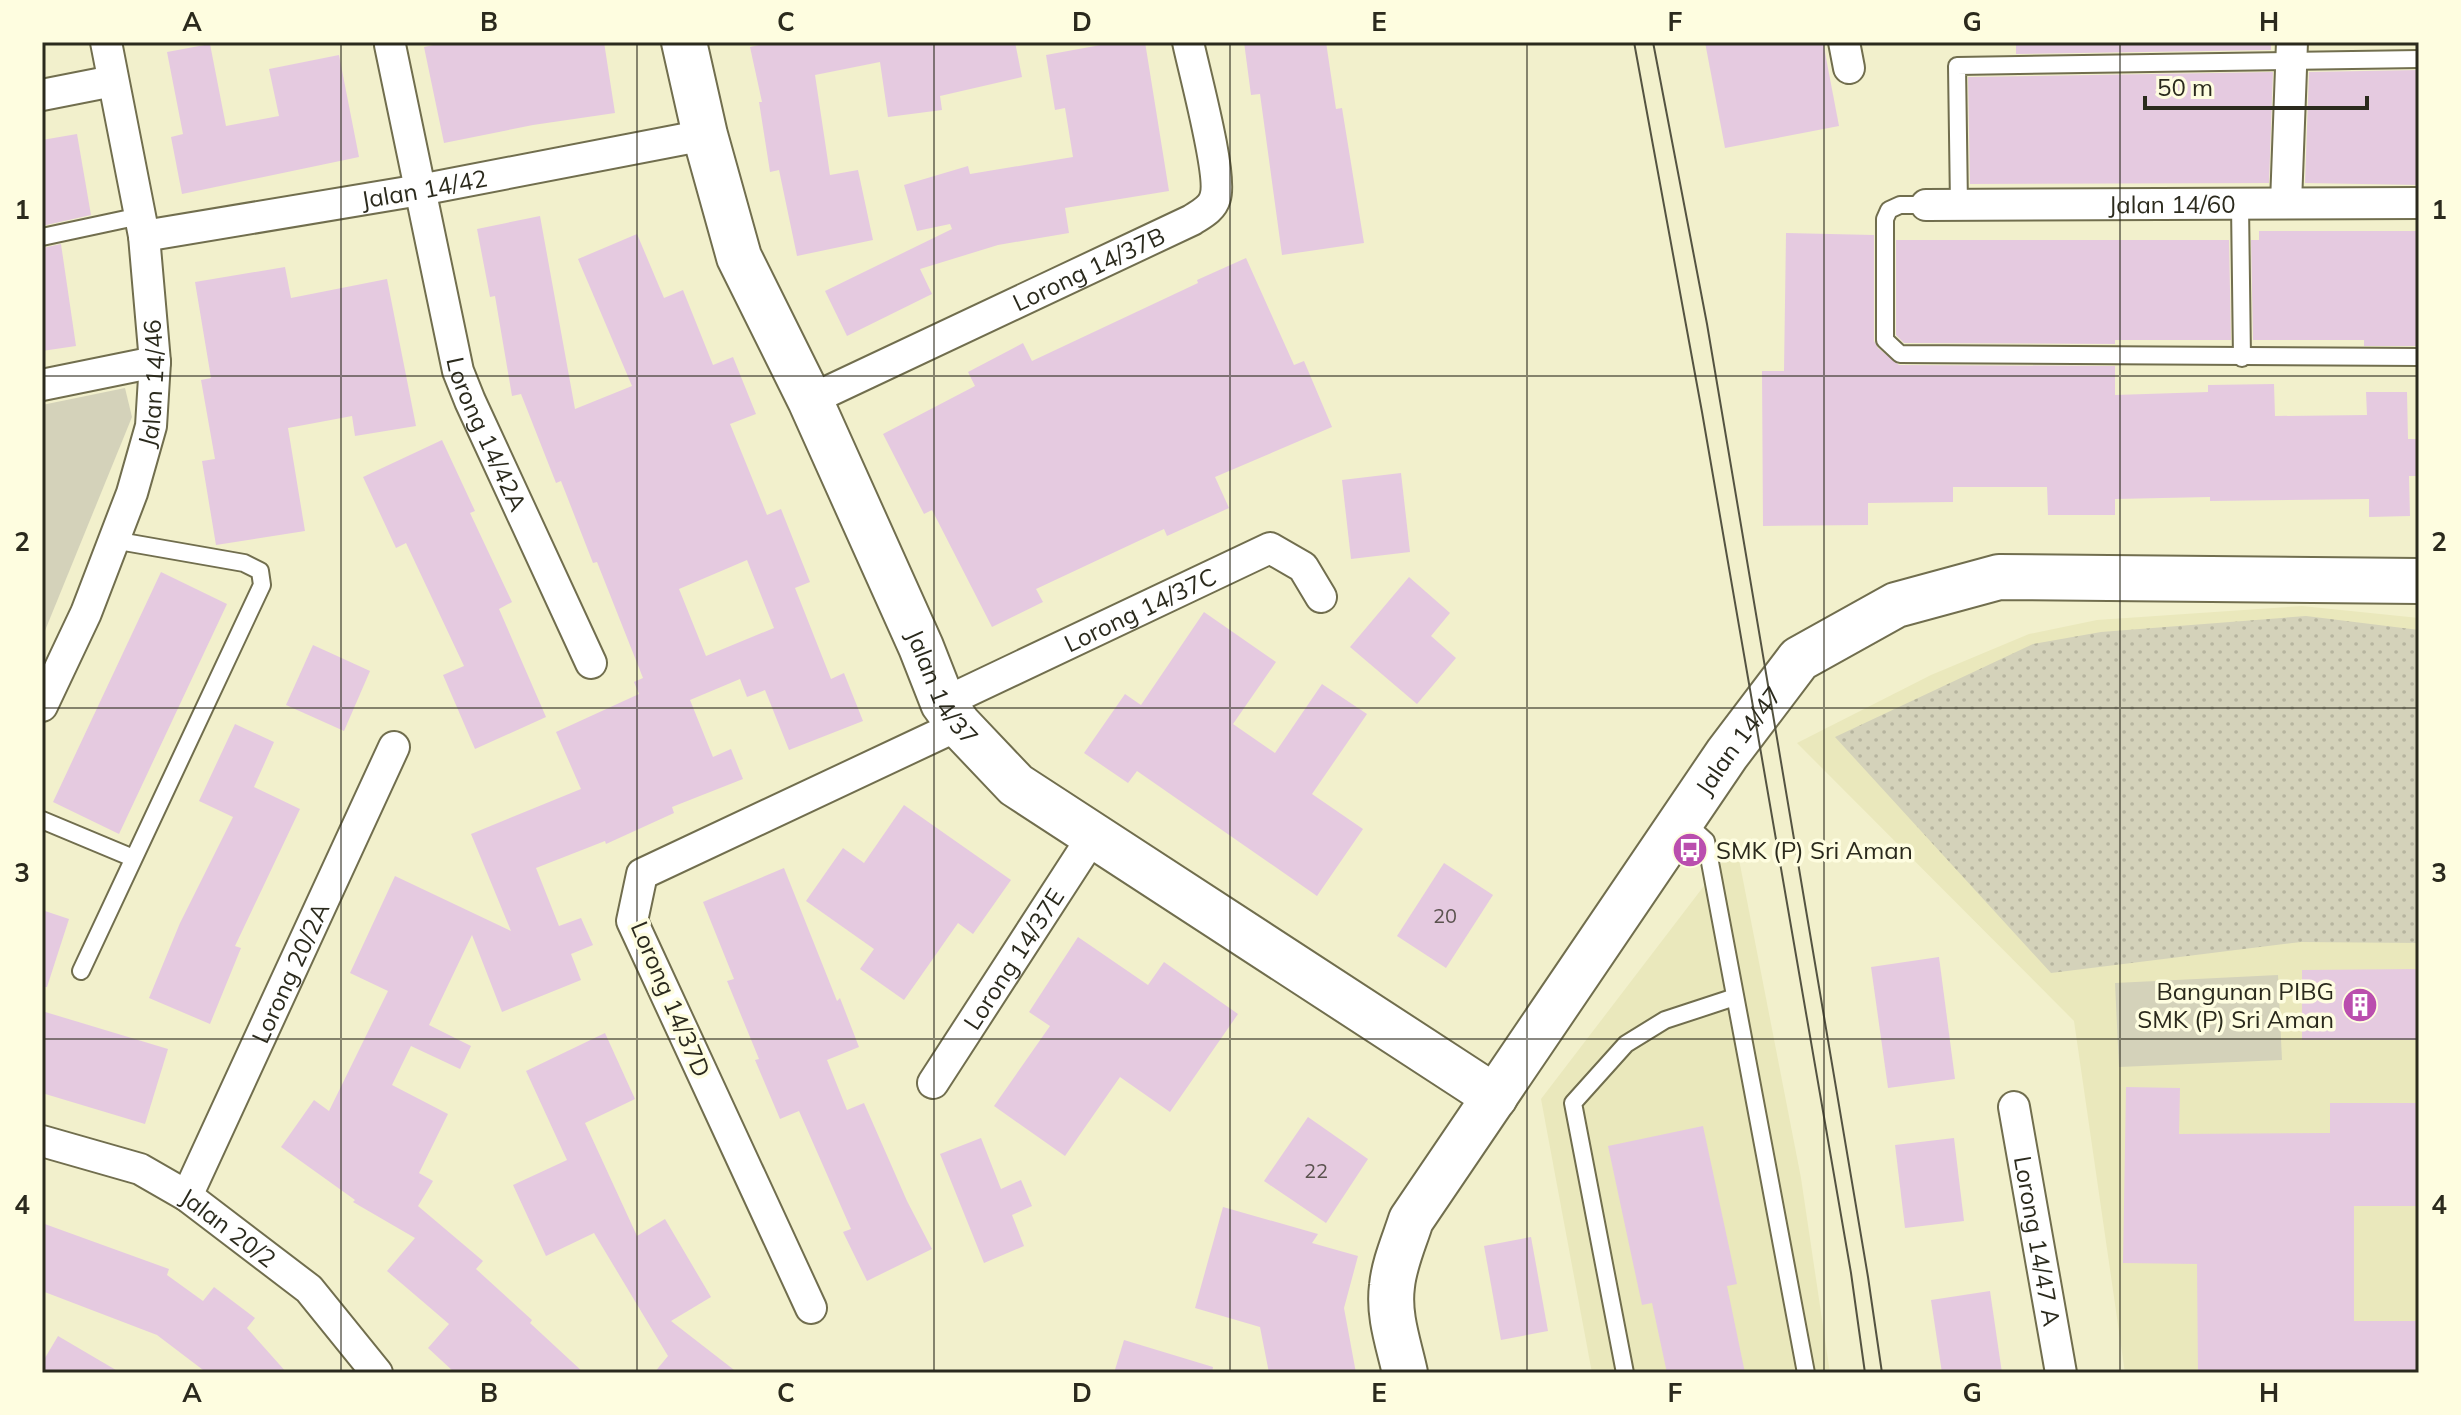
<svg xmlns="http://www.w3.org/2000/svg" width="2461" height="1415" font-family="Mulish,sans-serif">
  <defs>
    <pattern id="grass-dots" width="8" height="8" patternUnits="userSpaceOnUse" patternTransform="scale(2)"><rect width="8" height="8" fill="#d4d2ba"/><path d="M2 2h.1M6 6h.1" fill="none" stroke="#b6b49f" stroke-width="1.8" stroke-linecap="round"/></pattern>
  </defs>
  <rect width="100%" height="100%" fill="#f2f0cc"/>
  <g fill="#eae8bc">
    <path d="M2302,606L2419,618V1373H2125L2074,1021L1797,743L1931,675L2029,634L2097,620Z"/>
    <path d="M1736,844L1801,1178L1830,1373H1592L1541,1099Z"/>
  </g>
  <path fill="url(#grass-dots)" d="M2306,616L2419,630V943L2301,942L2051,973L1835,737L2033,644L2101,632Z"/>
  <g fill="#d4d2ba">
    <path d="M125,388L132,417L42,638V405Z"/>
    <path d="M2278,975L2282,1060L2119,1067L2115,983Z"/>
  </g>
  <g fill="#e5cae0" fill-rule="evenodd">
    <path d="M447,42H604L615,113L533,125L444,143L424,47Z"/>
    <path d="M773,42H1015L1022,77L940,96L942,110L888,117L880,62L815,75L830,175L858,170L873,240L797,256L779,170L770,172L759,102H762L750,47Z"/>
    <path d="M1117,42H1145L1169,191L1065,208L1069,233L998,245L920,269L932,294L847,336L825,291L952,229L950,224L917,231L904,185L968,166L970,174L1073,157L1065,108L1055,110L1046,55Z"/>
    <path d="M1244,42H1326L1336,109L1342,108L1364,243L1282,255L1260,94L1251,95Z"/>
    <path d="M1705,42H1823L1839,126L1725,148Z"/>
    <path d="M2016,42H2271V50L2016,54Z"/>
    <path d="M210,44L226,126L279,116L269,69L339,55L359,157L182,194L171,137L183,134L167,52Z"/>
    <path d="M2419,70V185L2305,183L2309,72Z"/>
    <path d="M2273,72L2269,183L1970,184L1968,77Z"/>
    <path d="M77,134L91,215L42,226V140Z"/>
    <path d="M540,216L575,409L632,386L578,259L637,234L664,298L683,290L713,365L733,357L756,414L730,424L767,515L781,509L810,582L795,588L831,679L844,673L863,721L789,750L765,690L747,697L740,679L690,700L713,757L731,749L743,779L672,807L674,813L606,844L605,841L536,868L559,926L581,918L593,945L571,954L581,980L502,1012L472,935L429,1025L471,1046L460,1069L411,1046L392,1085L448,1114L419,1173L433,1181L418,1206L483,1261L476,1269L532,1320L530,1323L584,1373H455L428,1348L449,1324L387,1271L415,1238L353,1202L355,1200L281,1147L314,1100L329,1111L388,991L350,973L395,876L511,931L471,834L581,789L556,732L639,694L634,682L643,678L597,562L593,563L561,481L556,483L521,394L512,396L495,296L490,297L477,229ZM747,560L774,628L706,656L679,589Z"/>
    <path d="M2259,231H2419V346H2364V340H2253L2251,240H2259Z"/>
    <path d="M1786,233L1874,235V341L1878,348L1899,365L2115,366V395L2208,392V385L2274,384L2275,416L2367,415L2366,392H2407L2408,439H2419V476H2409L2410,516L2369,517V499L2210,501V497L2115,499V515H2048L2047,487H1953V502L1868,503V525L1763,526L1762,371H1784Z"/>
    <path d="M1896,240H2229L2231,340H2115V344L1904,343L1896,335Z"/>
    <path d="M61,244L76,346L42,351V248Z"/>
    <path d="M1246,258L1294,365L1304,361L1332,427L1215,477L1229,508L1167,536L1164,529L1036,589L1043,602L992,627L932,510L924,514L883,434L975,386L968,372L1023,343L1032,361L1198,283L1197,280Z"/>
    <path d="M285,267L291,298L387,279L416,426L355,436L352,416L288,428L305,531L216,545L202,461L215,459L201,380L211,378L195,282Z"/>
    <path d="M442,440L475,511L470,513L512,602L499,609L546,717L475,749L443,675L464,666L406,543L396,548L363,477Z"/>
    <path d="M1401,473L1410,552L1351,559L1342,480Z"/>
    <path d="M161,572L227,604L119,834L53,802Z"/>
    <path d="M1409,577L1450,613L1431,636L1456,658L1417,704L1350,647Z"/>
    <path d="M1204,612L1276,662L1233,724L1275,753L1322,684L1367,714L1312,794L1363,829L1317,896L1137,771L1128,783L1084,753L1125,694L1141,705Z"/>
    <path d="M313,645L370,671L344,731L286,705Z"/>
    <path d="M235,724L274,742L254,787L300,809L235,946L241,948L210,1024L149,998L180,923L233,817L199,801Z"/>
    <path d="M904,805L1011,880L973,934L958,923L904,1000L860,969L874,949L806,901L843,848L864,863Z"/>
    <path d="M1444,863L1493,895L1446,968L1397,936Z"/>
    <path d="M784,868L837,1001L840,998L859,1047L827,1060L847,1110L864,1103L907,1201L932,1249L867,1281L843,1232L851,1229L799,1111L780,1119L755,1060L759,1059L727,981L734,979L703,902Z"/>
    <path d="M42,910L69,919L47,987H42Z"/>
    <path d="M1078,937L1148,985L1164,962L1238,1014L1170,1112L1120,1077L1065,1156L994,1106L1050,1026L1029,1012Z"/>
    <path d="M1939,957L1955,1079L1888,1088L1871,967Z"/>
    <path d="M2419,969V1040H2302V970Z"/>
    <path d="M42,1011L168,1049L145,1124L42,1093Z"/>
    <path d="M605,1033L635,1099L585,1123L637,1236L665,1219L711,1297L671,1321L738,1373H654L668,1356L594,1233L546,1256L513,1185L567,1160L526,1071Z"/>
    <path d="M2126,1087L2180,1088L2179,1134L2330,1133V1103H2419V1206H2354V1321H2419V1373H2198L2197,1264L2123,1263Z"/>
    <path d="M1308,1117L1368,1159L1326,1223L1264,1181Z"/>
    <path d="M1703,1126L1737,1284L1727,1286L1745,1373H1667L1652,1303L1642,1305L1608,1146Z"/>
    <path d="M981,1138L1001,1189L1021,1180L1032,1206L1012,1215L1024,1246L984,1263L940,1154Z"/>
    <path d="M1954,1138L1964,1221L1905,1228L1895,1145Z"/>
    <path d="M1223,1207L1318,1234L1312,1243L1358,1256L1344,1308L1356,1373H1269L1260,1327L1195,1308Z"/>
    <path d="M42,1223L169,1269L167,1275L203,1301L214,1287L255,1318L247,1328L287,1373H207L157,1335L42,1291Z"/>
    <path d="M1531,1237L1548,1331L1501,1340L1484,1246Z"/>
    <path d="M1990,1291L2002,1373H1942L1931,1300Z"/>
    <path d="M58,1336L121,1373H42V1363Z"/>
    <path d="M1124,1340L1213,1367L1212,1373H1114Z"/>
  </g>
  <g fill="none" stroke-linecap="round" stroke-linejoin="round">
    <defs>
      <g id="lane">
        <path d="M1926,205H1900L1889,210L1885,219V340L1900,354L2419,357"/>
        <path d="M1959,205L1957,66L2419,59"/>
        <path d="M2240,205L2242,358"/>
        <path d="M42,237L140,216"/>
        <path d="M42,820L133,858"/>
        <path d="M1684,821L1706,841L1806,1373"/>
        <path d="M81,971L262,585L260,571L244,563L113,540"/>
        <path d="M1625,1373L1573,1103L1626,1044L1665,1020L1735,997"/>
      </g>
      <g id="street">
        <path d="M1844,42L1849,68"/>
        <path id="s1" d="M390,45L458,371L470,401L591,663"/>
        <path d="M42,95L113,81"/>
        <path d="M2286,203L2292,42"/>
        <path id="s2" d="M1926,205L2419,203"/>
        <path id="s3" d="M144,236L420,190L705,135"/>
        <path d="M42,385L155,362"/>
        <path id="s4" d="M810,400L1192,220C1201,214 1212,209 1215,198C1223,176 1194,71 1188,42"/>
        <path id="s5" d="M943,703L1270,548L1303,567L1321,597"/>
        <path id="s6" d="M42,706L86,613L132,493L151,426L155,362L144,236L106,42"/>
        <path id="s7" d="M933,1083L1093,836"/>
        <path id="s8" d="M2014,1107L2061,1373"/>
        <path id="s9" d="M42,1141L140,1169L187,1196L309,1289L377,1373"/>
        <path id="s10" d="M187,1196L394,747"/>
        <path d="M811,1308L632,921L642,874L959,725"/>
      </g>
      <g id="secondary">
        <path id="s11" d="M684,42L705,135L739,257L810,400L921,647L943,703L959,725L1016,785L1495,1097"/>
        <path id="s12" d="M1405,1373C1399,1345 1388,1316 1392,1286C1394,1264 1404,1242 1411,1220L1727,754L1799,659L1896,605L1999,577L2419,581"/>
      </g>
    </defs>
    <use href="#lane" stroke="#716e4e" stroke-width="20"/>
    <use href="#street" stroke="#716e4e" stroke-width="34"/>
    <use href="#secondary" stroke="#716e4e" stroke-width="48"/>
    <use href="#lane" stroke="#fff" stroke-width="16"/>
    <use href="#street" stroke="#fff" stroke-width="30"/>
    <use href="#secondary" stroke="#fff" stroke-width="44"/>
    <g stroke="#545341" stroke-width="2">
      <path d="M1634,42L1702,412L1851,1273L1865,1373"/>
      <path d="M1653,42L1707,324L1868,1277L1882,1373"/>
    </g>
  </g>
  <path fill="none" stroke="#2b2a1d" stroke-width="2" stroke-opacity="0.55" d="M341,42V1373M637,42V1373M934,42V1373M1230,42V1373M1527,42V1373M1824,42V1373M2120,42V1373M42,376H2419M42,708H2419M42,1039H2419"/>
  <defs>
    <symbol id="bus-disc" viewBox="-11 -11 22 22"><circle r="9.5" fill="#ba4eae" stroke="#fefde0"/><path d="M-5-6H5V4H4V6H2V4H-2V6H-4V4H-5ZM-3.5-4V0h7V-4ZM-3.5 1.2v1.5H-2V1.2ZM2 1.2v1.5H3.5V1.2Z" fill="#fff"/></symbol>
    <symbol id="building-disc" viewBox="-11 -11 22 22"><circle r="9.5" fill="#ba4eae" stroke="#fefde0"/><path d="M-4-6H4V6H1V3H-1V6H-4ZM-2.5-4.3h1.7v1.8h-1.7ZM.8-4.3h1.7v1.8H.8ZM-2.5-1h1.7V.8h-1.7ZM.8-1h1.7V.8H.8Z" fill="#fff"/></symbol>
  </defs>
  <g fill-rule="evenodd">
    <use href="#bus-disc" x="1670" y="830" width="40" height="40"/>
    <use href="#building-disc" x="2340" y="985" width="40" height="40"/>
  </g>
  <g text-anchor="middle" dominant-baseline="central" stroke-width="7" stroke-linejoin="round" paint-order="stroke">
    <g font-size="20" fill="#5a524e">
      <text x="1445" y="915">20</text>
      <text x="1316" y="1170">22</text>
    </g>
    <g font-size="24" fill="#2b2a1d" stroke="#fefde0">
      <text stroke="none"><textPath href="#s3" startOffset="284">Jalan 14/42</textPath></text>
      <text stroke="none"><textPath href="#s2" startOffset="246">Jalan 14/60</textPath></text>
      <text stroke="none"><textPath href="#s4" startOffset="308">Lorong 14/37B</textPath></text>
      <text stroke="none"><textPath href="#s6" startOffset="344">Jalan 14/46</textPath></text>
      <text stroke="none"><textPath href="#s1" startOffset="402">Lorong 14/42A</textPath></text>
      <text stroke="none"><textPath href="#s5" startOffset="218">Lorong 14/37C</textPath></text>
      <text stroke="none"><textPath href="#s11" startOffset="698">Jalan 14/37</textPath></text>
      <text stroke="none"><textPath href="#s12" startOffset="738">Jalan 14/47</textPath></text>
      <text stroke="none"><textPath href="#s7" startOffset="148">Lorong 14/37E</textPath></text>
      <text stroke="none"><textPath href="#s10" startOffset="246">Lorong 20/2A</textPath></text>
      <text transform="translate(671 999) rotate(67)">Lorong 14/37D</text>
      <text stroke="none"><textPath href="#s9" startOffset="208">Jalan 20/2</textPath></text>
      <text stroke="none"><textPath href="#s8" startOffset="136">Lorong 14/47 A</textPath></text>
    </g>
    <g font-size="24" fill="#2b2a1d" stroke="#fefde0" text-anchor="start">
      <text x="1716" y="850">SMK (P) Sri Aman</text>
      <text x="2334" y="991" text-anchor="end">Bangunan PIBG<tspan x="2334" dy="28">SMK (P) Sri Aman</tspan></text>
    </g>
  </g>
  <rect width="2461" height="1415" fill="none" stroke="#fefde0" stroke-width="88"/>
  <path d="M2145 96v12h222v-12" fill="none" stroke="#2b2a1d" stroke-width="4"/>
  <text x="2157" y="96" font-size="24" fill="#2b2a1d" stroke="#fefde0" stroke-width="6" paint-order="stroke">50 m</text>
  <rect x="44" y="44" width="2373" height="1327" fill="none" stroke="#2b2a1d" stroke-width="3"/>
  <g font-size="26" text-anchor="middle" font-weight="bold" fill="#2b2a1d">
    <text x="192" y="31">A</text>
    <text x="489" y="31">B</text>
    <text x="786" y="31">C</text>
    <text x="1082" y="31">D</text>
    <text x="1379" y="31">E</text>
    <text x="1675" y="31">F</text>
    <text x="1972" y="31">G</text>
    <text x="2269" y="31">H</text>
    <text x="22" y="219">1</text>
    <text x="2439" y="219">1</text>
    <text x="22" y="551">2</text>
    <text x="2439" y="551">2</text>
    <text x="22" y="882">3</text>
    <text x="2439" y="882">3</text>
    <text x="22" y="1214">4</text>
    <text x="2439" y="1214">4</text>
    <text x="192" y="1402">A</text>
    <text x="489" y="1402">B</text>
    <text x="786" y="1402">C</text>
    <text x="1082" y="1402">D</text>
    <text x="1379" y="1402">E</text>
    <text x="1675" y="1402">F</text>
    <text x="1972" y="1402">G</text>
    <text x="2269" y="1402">H</text>
  </g>
</svg>
